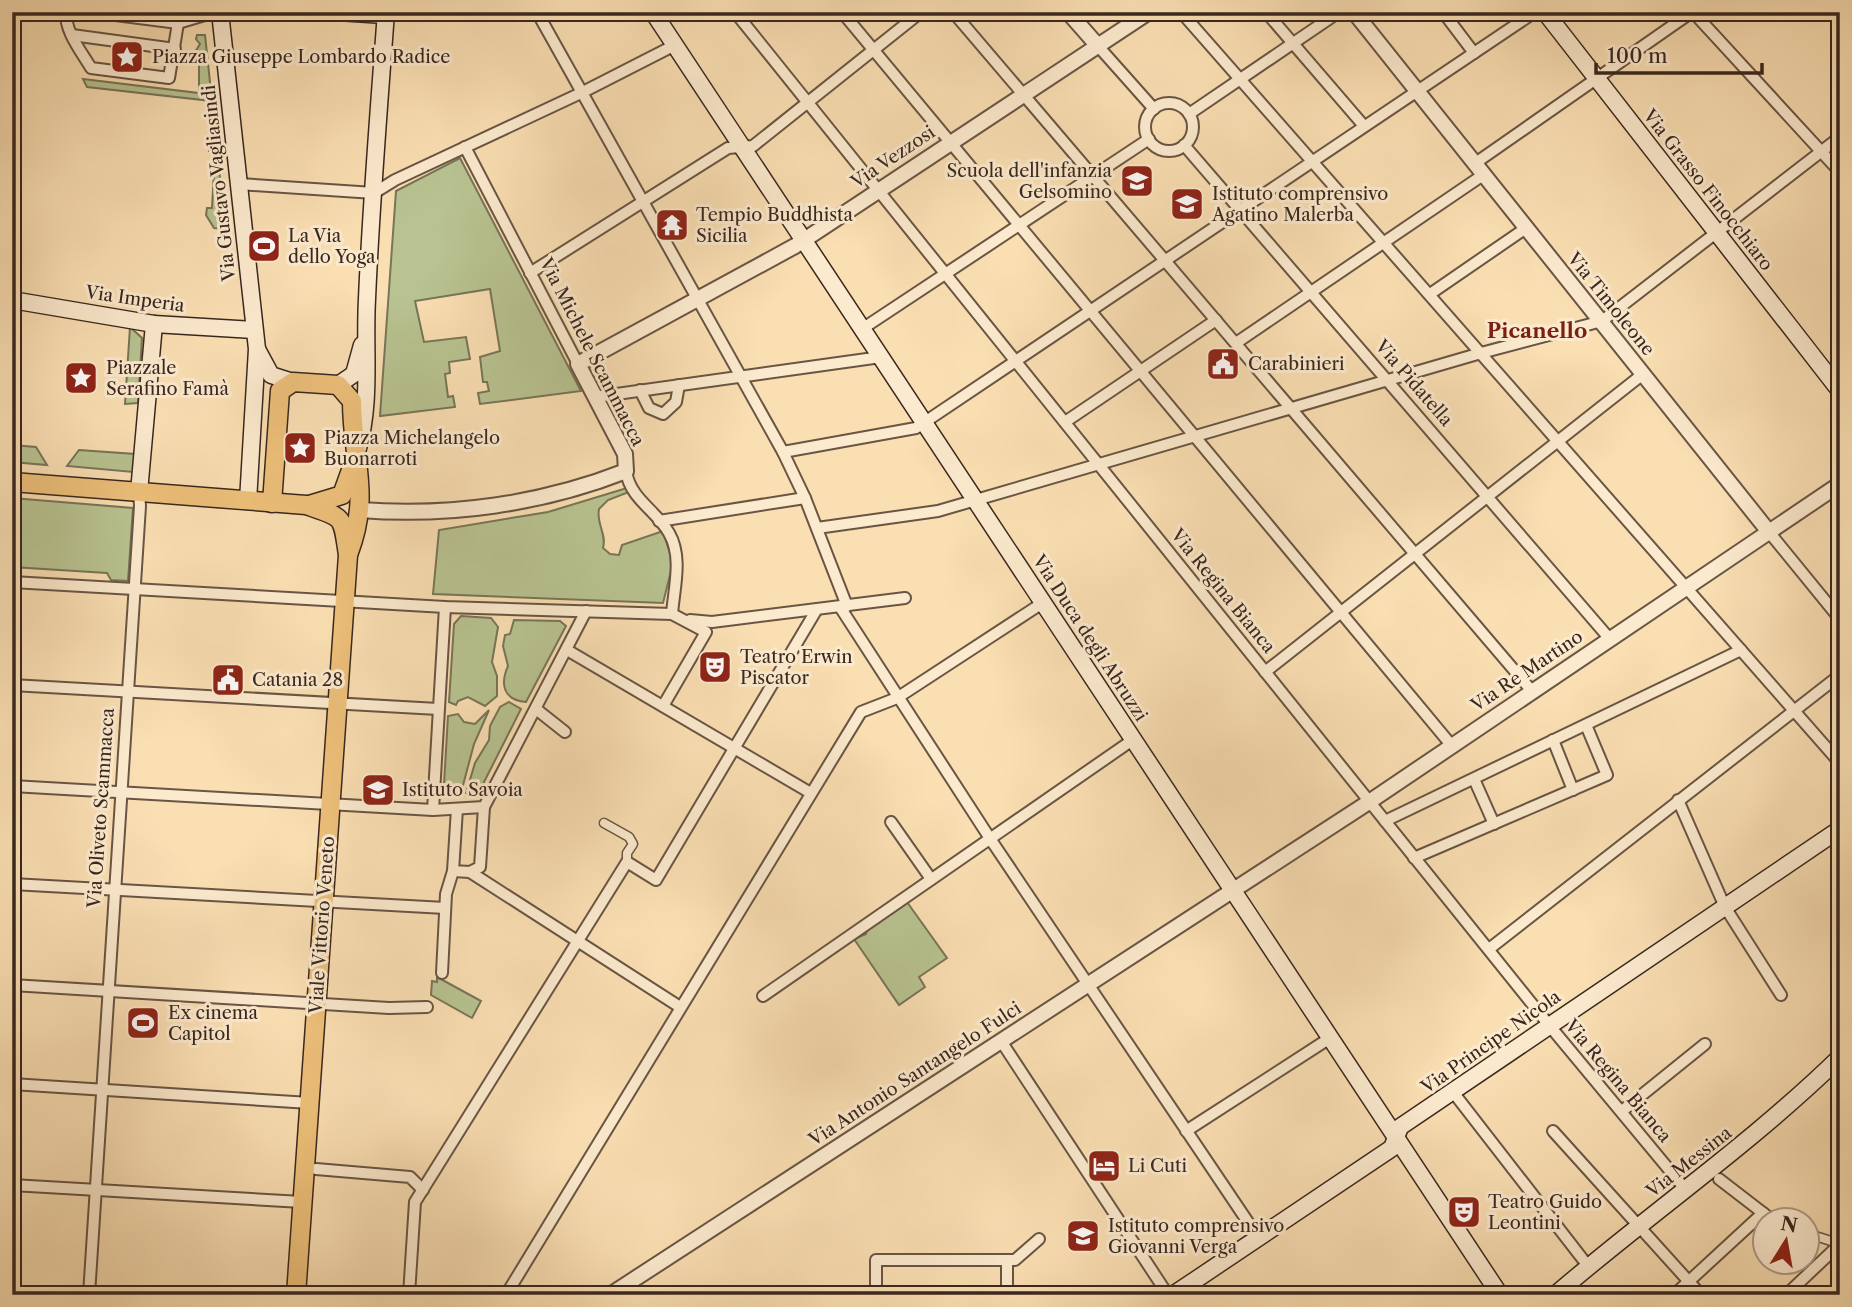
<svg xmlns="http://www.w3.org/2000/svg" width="1852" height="1307" font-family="'Libre Caslon Text',serif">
  <rect width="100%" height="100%" fill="#fadfb3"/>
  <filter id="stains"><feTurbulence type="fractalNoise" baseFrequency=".00286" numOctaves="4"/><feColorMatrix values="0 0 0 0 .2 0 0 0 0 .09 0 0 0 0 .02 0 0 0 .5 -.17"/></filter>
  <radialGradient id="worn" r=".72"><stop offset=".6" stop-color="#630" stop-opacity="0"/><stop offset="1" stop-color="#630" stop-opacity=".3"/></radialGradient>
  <g fill="#b8c391" stroke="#787558" stroke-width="2">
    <path d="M197,35H205L212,101L87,87L83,79L199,93V63L195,52L200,44L196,39Z"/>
    <path d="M216,140L225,226L223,229L214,228L206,215L207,208H212L215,152L209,151V144Z"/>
    <path d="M460,158L581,391L480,404L478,393L489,391L487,382H483L480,357L500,351L490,289L415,301L424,342L466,337L470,359L449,362L450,373L445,374L448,397L453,396L455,407L380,416L396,191Z"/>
    <path d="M130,327L142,338L138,403L125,404Z"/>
    <path d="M12,445L36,447L47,465L12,462Z"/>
    <path d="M79,450L135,454L133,472L67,466Z"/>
    <path d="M627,488L629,492L608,500L599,509C596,524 607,534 603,548L610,554L619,555L622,545L663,531L673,563L663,603L433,594L439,530L548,512Z"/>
    <path d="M12,498L133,508L128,581L111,580L107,573L12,567Z"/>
    <path d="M461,616L491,618L498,627L492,662L497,676V696L485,706L468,697L458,701L456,705L449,702L454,624Z"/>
    <path d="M514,620L560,621L566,626L526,702C503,700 500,684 508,666L503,646L505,635L510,634Z"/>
    <path d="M509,702L521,709L481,788L470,795L466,793L475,763L489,740L490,726L500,707Z"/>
    <path d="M489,710L474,744L462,789L457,793L448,792L444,784L448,716L458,714L464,722L475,724Z"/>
    <path d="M907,902L947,958L919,977L925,987L899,1005L854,939L866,934L867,930Z"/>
    <path d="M437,977L481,1001L472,1018L431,995L432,981L437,982Z"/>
  </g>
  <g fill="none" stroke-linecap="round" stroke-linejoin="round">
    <defs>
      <g id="pedestrian">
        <path d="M604,823L629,837L633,844L627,853V862"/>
        <path d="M1806,1233L1831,1241"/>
      </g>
      <g id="minor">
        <path d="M66,12C65,32 81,51 91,68L169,78L178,23"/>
        <path d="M92,12L178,23L215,12"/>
        <path d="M537,12L783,452L805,498L847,606"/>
        <path d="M735,12L1549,1025L1686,1190"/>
        <path d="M842,12L1452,746"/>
        <path d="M953,12L1531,690"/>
        <path d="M1181,12L1840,763"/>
        <path d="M1266,12L1364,126"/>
        <path d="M1443,12L1474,53"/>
        <path d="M1693,12L1840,172"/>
        <path d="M72,35L175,49"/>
        <path d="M1098,46L1154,109"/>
        <circle cx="1169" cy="127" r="24"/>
        <path d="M1189,114L1339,12"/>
        <path d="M1184,145L1609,638"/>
        <path d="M465,147L578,364"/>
        <path d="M1474,164L1692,12"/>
        <path d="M239,184L374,193L395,180L581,93L675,45"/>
        <path d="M530,273L728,148L753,146L921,12"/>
        <path d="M1430,294L1526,228"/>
        <path d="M862,329L1149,139"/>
        <path d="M1236,343L1483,175"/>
        <path d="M640,390L649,408L663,414L676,402L679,385"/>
        <path d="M595,397L881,357"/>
        <path d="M1065,422L1216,320"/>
        <path d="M783,452L916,428L1535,12"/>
        <path d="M626,471C630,499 656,510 669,533C683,557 674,588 672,614"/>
        <path d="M659,521L805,498"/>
        <path d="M817,528L938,511L1481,353L1602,321L1840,137"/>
        <path d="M1769,532L1840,619"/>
        <path d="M12,582L445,607L672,614L706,632L663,706"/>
        <path d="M840,607L991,840L1258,1237"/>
        <path d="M690,620L712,622L905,598"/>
        <path d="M567,650L809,792"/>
        <path d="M1265,672L1643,374"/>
        <path d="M12,685L438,709"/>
        <path d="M536,709L565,732"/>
        <path d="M1553,740L1573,790"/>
        <path d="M1474,779L1494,824"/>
        <path d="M12,786L433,810L484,807L586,611"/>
        <path d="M1678,800L1725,907L1781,995"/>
        <path d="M457,809L453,871L470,872L480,867L484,807"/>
        <path d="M433,810L445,607"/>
        <path d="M1385,821L1741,650"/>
        <path d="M891,822L931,879"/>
        <path d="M1414,858L1607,775L1586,725"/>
        <path d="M470,872L680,1007"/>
        <path d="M12,884L445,908"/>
        <path d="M1489,949L1840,675"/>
        <path d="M442,973L446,894L453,871"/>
        <path d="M12,985L389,1008L427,1007"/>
        <path d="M763,996L1134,739"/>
        <path d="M1001,1041L1168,1295"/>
        <path d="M12,1084L310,1103"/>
        <path d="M1453,1092L1588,1266"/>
        <path d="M1622,1111L1705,1044"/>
        <path d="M1186,1131L1330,1038"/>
        <path d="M1553,1131L1701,1295"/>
        <path d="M316,1169L410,1177L423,1190"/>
        <path d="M1719,1179L1767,1216"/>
        <path d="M12,1185L302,1202"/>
        <path d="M1007,1260H1015L1039,1239"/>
        <path d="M89,1295L140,506L139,492"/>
        <path d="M409,1295L415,1202L627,862L656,880L817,609"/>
        <path d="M506,1295L861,712L897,698L1044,602"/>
        <path d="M876,1295V1260H1007V1295"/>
        <path d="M1674,1295L1763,1213"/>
        <path d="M1786,1295L1840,1244"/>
      </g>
      <g id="tertiary">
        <path d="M1068,12L1098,46"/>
        <path d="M1354,12L1769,532"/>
        <path d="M360,510C450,517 542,504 626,471L625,454L578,364L795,246L1149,12"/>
        <path d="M610,1295L1369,802L1840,484"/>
      </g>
      <g id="secondary">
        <path d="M220,12L257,349L248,501"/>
        <path d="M337,12L385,15"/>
        <path d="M653,12L1500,1295"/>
        <path d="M1545,12L1840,391"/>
        <path d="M12,300L154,324L254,330"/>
        <path d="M258,351L271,375L293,382"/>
        <path d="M338,385L354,374L362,345"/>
        <path d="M357,452C372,401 364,351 367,299C371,204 379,108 386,12"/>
        <path d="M139,492L154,324"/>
        <path d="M1173,1295L1392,1148L1400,1127L1840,829"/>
        <path d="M1555,1295C1649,1214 1751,1144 1840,1057"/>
      </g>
      <g id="primary">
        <path d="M12,482L306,505C345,518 342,515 348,555L296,1295"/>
        <path d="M272,503L280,391L293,382L338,385L352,401C352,459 371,494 349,552"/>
        <path d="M309,505L342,495L355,459"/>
      </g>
    </defs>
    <use href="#pedestrian" stroke="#695544" stroke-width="11"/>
    <use href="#minor" stroke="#695544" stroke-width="14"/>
    <use href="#tertiary" stroke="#695544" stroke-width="18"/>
    <use href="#secondary" stroke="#39271f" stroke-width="19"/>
    <use href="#primary" stroke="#39271f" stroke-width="21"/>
    <use href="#pedestrian" stroke="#fceace" stroke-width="8"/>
    <use href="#minor" stroke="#fceace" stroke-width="10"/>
    <use href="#tertiary" stroke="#fceace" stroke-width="14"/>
    <use href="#secondary" stroke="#fceace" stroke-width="16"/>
    <use href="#primary" stroke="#edc07a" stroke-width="18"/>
  </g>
  <defs>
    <symbol id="sight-square" viewBox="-11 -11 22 22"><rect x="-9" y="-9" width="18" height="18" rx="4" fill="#8f2418" stroke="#fceace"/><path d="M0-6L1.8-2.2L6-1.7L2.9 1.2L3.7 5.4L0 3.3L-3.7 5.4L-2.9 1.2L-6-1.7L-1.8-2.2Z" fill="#fff"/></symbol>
    <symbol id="school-square" viewBox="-11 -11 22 22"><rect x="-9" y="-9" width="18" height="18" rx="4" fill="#8f2418" stroke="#fceace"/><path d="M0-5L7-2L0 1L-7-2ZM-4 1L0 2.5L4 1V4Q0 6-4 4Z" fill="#fff"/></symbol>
    <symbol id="temple-square" viewBox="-11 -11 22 22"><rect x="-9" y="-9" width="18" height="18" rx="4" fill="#8f2418" stroke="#fceace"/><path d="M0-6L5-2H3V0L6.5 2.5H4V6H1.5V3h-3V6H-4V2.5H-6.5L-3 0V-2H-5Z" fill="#fff"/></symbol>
    <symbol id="stadium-square" viewBox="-11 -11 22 22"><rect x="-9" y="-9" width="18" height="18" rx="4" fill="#8f2418" stroke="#fceace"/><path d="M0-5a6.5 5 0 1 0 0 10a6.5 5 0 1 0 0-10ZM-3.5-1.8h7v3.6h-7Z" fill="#fff"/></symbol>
    <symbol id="civic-square" viewBox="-11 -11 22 22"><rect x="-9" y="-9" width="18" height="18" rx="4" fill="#8f2418" stroke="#fceace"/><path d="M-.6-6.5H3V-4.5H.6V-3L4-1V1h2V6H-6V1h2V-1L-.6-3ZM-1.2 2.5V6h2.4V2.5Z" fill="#fff"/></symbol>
    <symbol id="theatre-square" viewBox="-11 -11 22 22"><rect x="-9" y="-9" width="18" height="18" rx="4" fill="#8f2418" stroke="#fceace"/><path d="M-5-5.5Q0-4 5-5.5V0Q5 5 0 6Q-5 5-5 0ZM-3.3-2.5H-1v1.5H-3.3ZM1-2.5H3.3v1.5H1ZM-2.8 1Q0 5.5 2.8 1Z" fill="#fff"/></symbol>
    <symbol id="hotel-square" viewBox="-11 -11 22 22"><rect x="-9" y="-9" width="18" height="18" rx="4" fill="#8f2418" stroke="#fceace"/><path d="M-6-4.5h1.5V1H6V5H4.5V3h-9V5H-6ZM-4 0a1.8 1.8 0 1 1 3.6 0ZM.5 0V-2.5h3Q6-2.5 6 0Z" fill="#fff"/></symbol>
  </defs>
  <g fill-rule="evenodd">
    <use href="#sight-square" x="108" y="38" width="38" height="38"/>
    <use href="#school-square" x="1118" y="162" width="38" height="38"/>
    <use href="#school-square" x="1168" y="185" width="38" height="38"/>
    <use href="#temple-square" x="653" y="206" width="38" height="38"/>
    <use href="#stadium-square" x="245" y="227" width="38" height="38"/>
    <use href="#civic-square" x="1204" y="345" width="38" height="38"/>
    <use href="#sight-square" x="62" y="359" width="38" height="38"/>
    <use href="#sight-square" x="281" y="429" width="38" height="38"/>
    <use href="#theatre-square" x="696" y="648" width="38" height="38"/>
    <use href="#civic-square" x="209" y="661" width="38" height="38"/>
    <use href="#school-square" x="359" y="771" width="38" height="38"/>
    <use href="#stadium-square" x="124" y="1004" width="38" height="38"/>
    <use href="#hotel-square" x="1085" y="1147" width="38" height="38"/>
    <use href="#theatre-square" x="1445" y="1193" width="38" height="38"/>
    <use href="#school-square" x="1064" y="1217" width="38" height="38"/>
  </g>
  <g text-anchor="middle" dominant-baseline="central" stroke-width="6" stroke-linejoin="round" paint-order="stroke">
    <g font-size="18" fill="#39271f" stroke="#fceace" text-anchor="start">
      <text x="152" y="57">Piazza Giuseppe Lombardo Radice</text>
      <text x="1112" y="171" text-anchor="end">Scuola dell'infanzia<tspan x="1112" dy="21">Gelsomino</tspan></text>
      <text x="1212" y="194">Istituto comprensivo<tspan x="1212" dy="21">Agatino Malerba</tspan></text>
      <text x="696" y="215">Tempio Buddhista<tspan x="696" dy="21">Sicilia</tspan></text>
      <text x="288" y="236">La Via<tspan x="288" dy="21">dello Yoga</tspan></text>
      <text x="1248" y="364">Carabinieri</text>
      <text x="106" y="368">Piazzale<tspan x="106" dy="21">Serafino Famà</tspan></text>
      <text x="324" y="438">Piazza Michelangelo<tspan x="324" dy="21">Buonarroti</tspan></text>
      <text x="740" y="657">Teatro Erwin<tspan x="740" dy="21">Piscator</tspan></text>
      <text x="252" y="680">Catania 28</text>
      <text x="402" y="790">Istituto Savoia</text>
      <text x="168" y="1013">Ex cinema<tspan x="168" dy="21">Capitol</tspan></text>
      <text x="1128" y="1166">Li Cuti</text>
      <text x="1488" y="1202">Teatro Guido<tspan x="1488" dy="21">Leontini</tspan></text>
      <text x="1108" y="1226">Istituto comprensivo<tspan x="1108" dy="21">Giovanni Verga</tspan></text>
    </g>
    <g font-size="18" fill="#39271f" stroke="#fceace">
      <text transform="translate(893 157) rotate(-34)">Via Vezzosi</text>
      <text transform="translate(219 183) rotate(-96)">Via Gustavo Vagliasindi</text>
      <text transform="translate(1708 190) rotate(52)">Via Grasso Finocchiaro</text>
      <text transform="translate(135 299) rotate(8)">Via Imperia</text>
      <text transform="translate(1611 304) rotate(51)">Via Timoleone</text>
      <text transform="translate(592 352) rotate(63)">Via Michele Scammacca</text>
      <text transform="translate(1414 383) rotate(49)">Via Pidatella</text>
      <text transform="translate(1223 591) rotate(51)">Via Regina Bianca</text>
      <text transform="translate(1090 638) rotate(57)">Via Duca degli Abruzzi</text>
      <text transform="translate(1527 671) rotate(-34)">Via Re Martino</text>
      <text transform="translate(101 808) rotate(-86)">Via Oliveto Scammacca</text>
      <text transform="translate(322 925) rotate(-86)">Viale Vittorio Veneto</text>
      <text transform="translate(1491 1042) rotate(-35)">Via Principe Nicola</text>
      <text transform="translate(915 1074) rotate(-33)">Via Antonio Santangelo Fulci</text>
      <text transform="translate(1618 1081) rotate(50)">Via Regina Bianca</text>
      <text transform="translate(1689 1162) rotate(-38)">Via Messina</text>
    </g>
    <g font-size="21" font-weight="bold" fill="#7a1f14" stroke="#fceace">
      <text x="1537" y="330">Picanello</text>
    </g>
  </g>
  <rect width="1852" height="1307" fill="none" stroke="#fadfb3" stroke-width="42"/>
  <rect x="14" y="14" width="1824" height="1279" fill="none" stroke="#39271f" stroke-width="3.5"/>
  <rect x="21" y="21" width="1810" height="1265" fill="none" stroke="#39271f" stroke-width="2"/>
  <g transform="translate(1786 1241) rotate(11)"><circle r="33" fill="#fceace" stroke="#ae9c88" stroke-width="2"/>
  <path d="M0-5L12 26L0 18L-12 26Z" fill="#8f2418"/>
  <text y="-10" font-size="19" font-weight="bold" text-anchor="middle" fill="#39271f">N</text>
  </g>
  <path d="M1596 63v10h166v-10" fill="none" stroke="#39271f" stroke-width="3.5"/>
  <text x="1607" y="63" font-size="21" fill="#39271f" stroke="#fceace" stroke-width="5" paint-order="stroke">100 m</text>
  <rect width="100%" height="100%" filter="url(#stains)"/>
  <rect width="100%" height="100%" fill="url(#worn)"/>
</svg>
